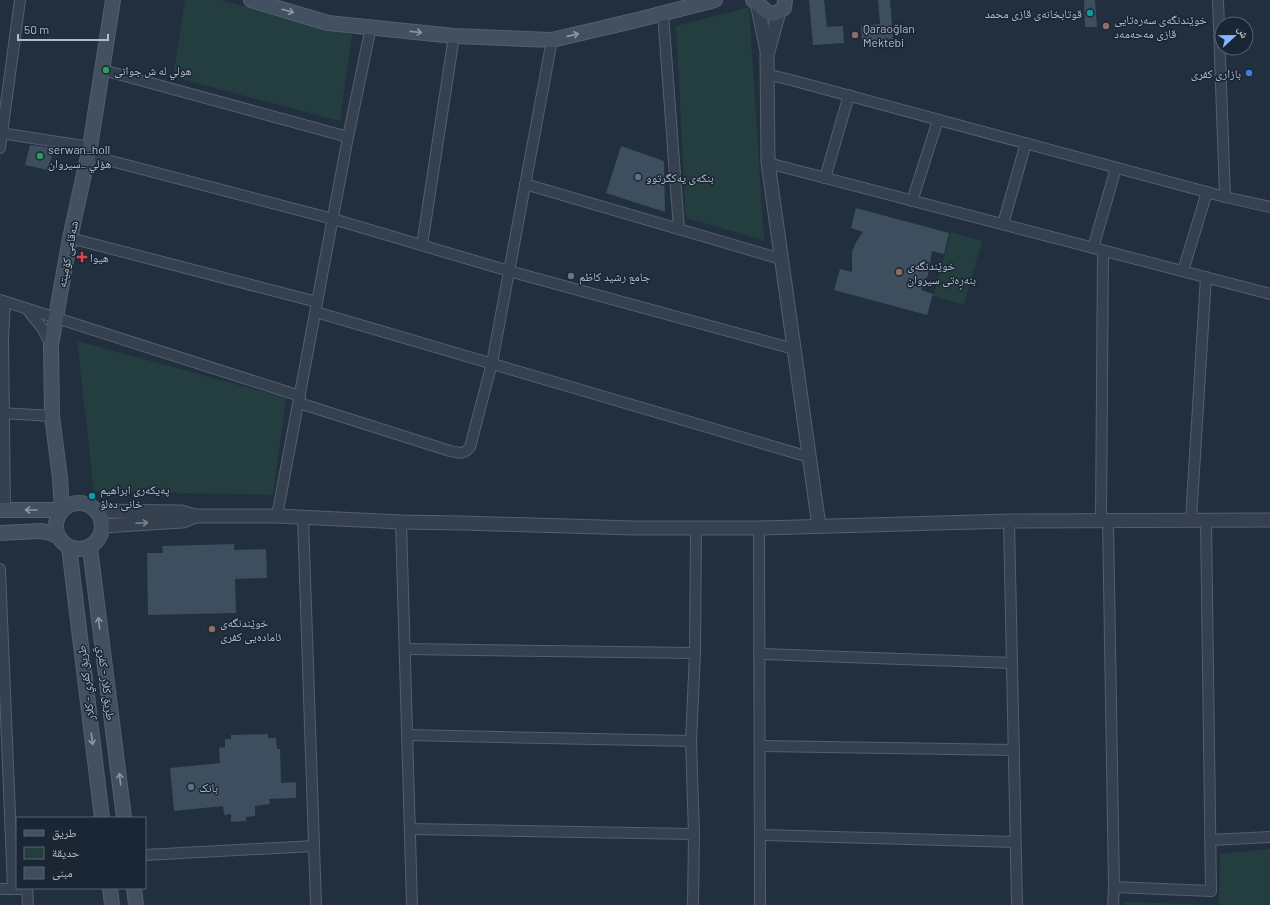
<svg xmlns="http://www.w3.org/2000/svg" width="1270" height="905" font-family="Barlow,'Noto Naskh Arabic',sans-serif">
  <rect width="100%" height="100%" fill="#212f3f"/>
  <g fill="#243e40">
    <path d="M185,0H221L352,35L340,121L173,77Z"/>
    <path d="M749,7L764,240L686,218L676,26Z"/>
    <path d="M951,232L982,241L964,305L933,296Z"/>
    <path d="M77,341L286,398L273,495L94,491Z"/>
    <path d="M1270,849V905H1124V902L1219,905L1220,854Z"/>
  </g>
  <g fill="#3d4e5f">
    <path d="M809,0H824L827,27L843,26L844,43L813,45Z"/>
    <path d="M878,0H890L893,39L862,41L861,26L880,24Z"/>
    <path d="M1084,0H1095L1097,27H1085Z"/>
    <path d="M30,145L54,148L48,170L25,165Z"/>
    <path d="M621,146L664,161L665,212L606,193Z"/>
    <path d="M856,208L949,233L944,254L932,251L928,275L921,290L933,294L927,315L834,290L840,269L852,272V252L856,242L863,232L851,228Z"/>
    <path d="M234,544V550L266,549L267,578L235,579L236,613L148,615L147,553H163L162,546Z"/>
    <path d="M268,734V738H276L277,749H280L281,783L296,782V798L269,799L270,804L255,806V816L246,817V821L231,822V814L224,815L223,806L174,811L170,768L220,763L219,748L225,747V739H231V735Z"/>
  </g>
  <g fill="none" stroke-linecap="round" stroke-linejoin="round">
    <defs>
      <g id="minor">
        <path d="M1218,0L1225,197"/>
        <path d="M663,13L679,229"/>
        <path d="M103,70L348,137L371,27"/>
        <path d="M766,74L791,80L1225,197L1270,207"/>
        <path d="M0,133L90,147"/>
        <path d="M0,148L20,0"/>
        <path d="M88,155L333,219L509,271L794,349"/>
        <path d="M768,163L1270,294"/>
        <path d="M825,178L849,95"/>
        <path d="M525,184L781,259"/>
        <path d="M912,201L938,120"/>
        <path d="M1003,224L1026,143"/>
        <path d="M70,238L317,302"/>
        <path d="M422,245L454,36"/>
        <path d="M1093,248L1116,168"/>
        <path d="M1183,271L1207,192"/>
        <path d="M0,300L300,396"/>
        <path d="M27,309L42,328L51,345"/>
        <path d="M316,312L809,457"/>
        <path d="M299,403L450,451C459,453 464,455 470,447L492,363L552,40"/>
        <path d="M0,413L52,416"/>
        <path d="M5,510L3,338L5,302"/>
        <path d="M277,516L348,137"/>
        <path d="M303,518L316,905"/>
        <path d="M1101,520L1103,251"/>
        <path d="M1108,520L1114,887L1113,905"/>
        <path d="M1191,520L1206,277"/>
        <path d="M1009,521L1017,905"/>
        <path d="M401,522L412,905"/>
        <path d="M759,528L760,905"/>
        <path d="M0,569L13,889"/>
        <path d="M405,649L695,653"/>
        <path d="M759,654L1012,663"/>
        <path d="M407,735L691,741"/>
        <path d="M760,746L1014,750"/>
        <path d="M410,829L694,834"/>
        <path d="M760,835L1015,842"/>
        <path d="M1210,840L1270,837"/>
        <path d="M145,855L314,846"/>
        <path d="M1114,887L1211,891L1206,520"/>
        <path d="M0,889H27L28,905"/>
        <path d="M693,905L694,834L691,741L695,653L696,528"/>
      </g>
      <g id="tertiary">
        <path d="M757,3L767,51"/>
        <path d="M779,12L767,55L768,163L819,526"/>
        <path d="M97,511L181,512L195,516H277L401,522L462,523L633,528H759L1009,521L1270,520"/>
        <path d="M103,526L183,521L195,516"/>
      </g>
      <g id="secondary">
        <path d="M251,0L328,23L454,36L552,40L637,20L715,0"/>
        <path d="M753,0C766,8 768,21 784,8L785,0"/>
        <circle cx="79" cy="526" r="23"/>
        <path d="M0,510H62L60,478L52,416L51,345L70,238L90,147L113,0"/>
        <path d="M0,533L40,531L46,532L58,536"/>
        <path d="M69,547L102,818"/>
        <path d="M90,548L124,818"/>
        <path d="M110,888L112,905"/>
        <path d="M134,888L136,905"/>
      </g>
    </defs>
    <use href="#minor" stroke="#545f6d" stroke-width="12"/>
    <use href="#tertiary" stroke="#545f6d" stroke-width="15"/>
    <use href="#secondary" stroke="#545f6d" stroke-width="16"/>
    <use href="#minor" stroke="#36414f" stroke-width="10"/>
    <use href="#tertiary" stroke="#36414f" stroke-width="13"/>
    <use href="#secondary" stroke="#435062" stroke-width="14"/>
  </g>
  <defs><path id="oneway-shaft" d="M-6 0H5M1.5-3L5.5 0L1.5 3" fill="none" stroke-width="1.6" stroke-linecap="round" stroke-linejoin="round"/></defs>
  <g stroke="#8b96a6">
    <use href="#oneway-shaft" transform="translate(288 11) rotate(16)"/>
    <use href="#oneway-shaft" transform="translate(416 32) rotate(6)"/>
    <use href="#oneway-shaft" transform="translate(573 35) rotate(-13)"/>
    <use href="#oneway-shaft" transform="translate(31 510) rotate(180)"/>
    <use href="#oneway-shaft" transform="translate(99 623) rotate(-97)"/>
    <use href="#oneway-shaft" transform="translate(92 739) rotate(83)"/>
    <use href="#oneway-shaft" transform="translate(120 779) rotate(-97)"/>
  </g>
  <use stroke="#7a8593" href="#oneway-shaft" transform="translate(142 523) rotate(-3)"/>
  <g fill="#0f9aa8" stroke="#1b2634" stroke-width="1.5">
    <circle cx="1090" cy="13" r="4"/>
    <circle cx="92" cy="496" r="4"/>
  </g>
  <g fill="#8d6e63" stroke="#1b2634" stroke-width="1.5">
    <circle cx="1106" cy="26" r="4"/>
    <circle cx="855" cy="35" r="4"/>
    <circle cx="899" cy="272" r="4"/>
    <circle cx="212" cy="629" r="4"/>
  </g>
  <g fill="#2e9e5b" stroke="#1b2634" stroke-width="1.5">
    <circle cx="106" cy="70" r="4"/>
    <circle cx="40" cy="156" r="4"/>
  </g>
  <circle fill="#3f7fe0" stroke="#1b2634" stroke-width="1.5" cx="1249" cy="73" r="4"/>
  <g fill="#5c6f8a" stroke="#1b2634" stroke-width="1.5">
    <circle cx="638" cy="177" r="4"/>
    <circle cx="191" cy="787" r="4"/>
  </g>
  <path fill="#e0444e" stroke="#1b2634" stroke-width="1.5" d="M80 251h4v4h4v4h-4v4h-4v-4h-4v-4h4z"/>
  <circle fill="#6b7280" stroke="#1b2634" stroke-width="1.5" cx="571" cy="276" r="4"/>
  <g text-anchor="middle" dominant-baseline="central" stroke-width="3" stroke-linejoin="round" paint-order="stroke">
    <g font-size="12" fill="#b2bcca" stroke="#1b2634" text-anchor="start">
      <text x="1082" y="13" text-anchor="end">قوتابخانەی قازی محمد</text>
      <text x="1114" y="19">خوێندنگەی سەرەتایی<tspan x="1114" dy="14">قازی مەحەمەد</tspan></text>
      <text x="863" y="28">Qaraoğlan<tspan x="863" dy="14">Mektebi</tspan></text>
      <text x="114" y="70">هولي له ش جوانى</text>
      <text x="1241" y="73" text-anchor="end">بازاری کفری</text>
      <text x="48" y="149">serwan_holl<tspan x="48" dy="14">هؤلي _سيروان</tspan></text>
      <text x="646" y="177">بنکەی یەکگرتوو</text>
      <text x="90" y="257">هیوا</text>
      <text x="907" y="265">خوێندنگەی<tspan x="907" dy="14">بنەڕەتی سیروان</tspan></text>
      <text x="579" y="276">جامع رشيد كاظم</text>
      <text x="100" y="489">پەیکەری ابراهیم<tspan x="100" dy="14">خانی دەلۆ</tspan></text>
      <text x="220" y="622">خوێندنگەی<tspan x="220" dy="14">ئامادەیی کفری</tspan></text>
      <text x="199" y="787">بانک</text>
    </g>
    <g font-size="12" fill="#b2bcca" stroke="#1b2634">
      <text transform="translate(67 254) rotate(-79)">شەقامی کۆمیتە</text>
      <text transform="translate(85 683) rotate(-97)">طريق كفري - كلار</text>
      <text transform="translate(107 683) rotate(83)">طريق كلار - كفري</text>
    </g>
  </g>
  <rect x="16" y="817" width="130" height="72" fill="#1b2634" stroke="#576270"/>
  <rect x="24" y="830" width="20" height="6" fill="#435062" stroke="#576270"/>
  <text x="52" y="837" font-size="12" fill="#b2bcca">طريق</text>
  <rect x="24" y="847" width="20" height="12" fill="#243e40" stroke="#576270"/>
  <text x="52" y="857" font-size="12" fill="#b2bcca">حديقة</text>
  <rect x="24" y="867" width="20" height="12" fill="#3d4e5f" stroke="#576270"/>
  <text x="52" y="877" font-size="12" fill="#b2bcca">مبنى</text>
  <g transform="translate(1234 36) rotate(68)"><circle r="19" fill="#1b2634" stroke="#576270"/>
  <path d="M0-3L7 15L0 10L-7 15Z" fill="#82b7ff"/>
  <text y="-6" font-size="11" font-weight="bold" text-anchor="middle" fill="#b2bcca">ش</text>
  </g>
  <path d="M18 34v6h90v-6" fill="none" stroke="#b2bcca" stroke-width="2"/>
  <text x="24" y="34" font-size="12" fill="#b2bcca" stroke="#1b2634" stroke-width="3" paint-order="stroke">50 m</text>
</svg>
